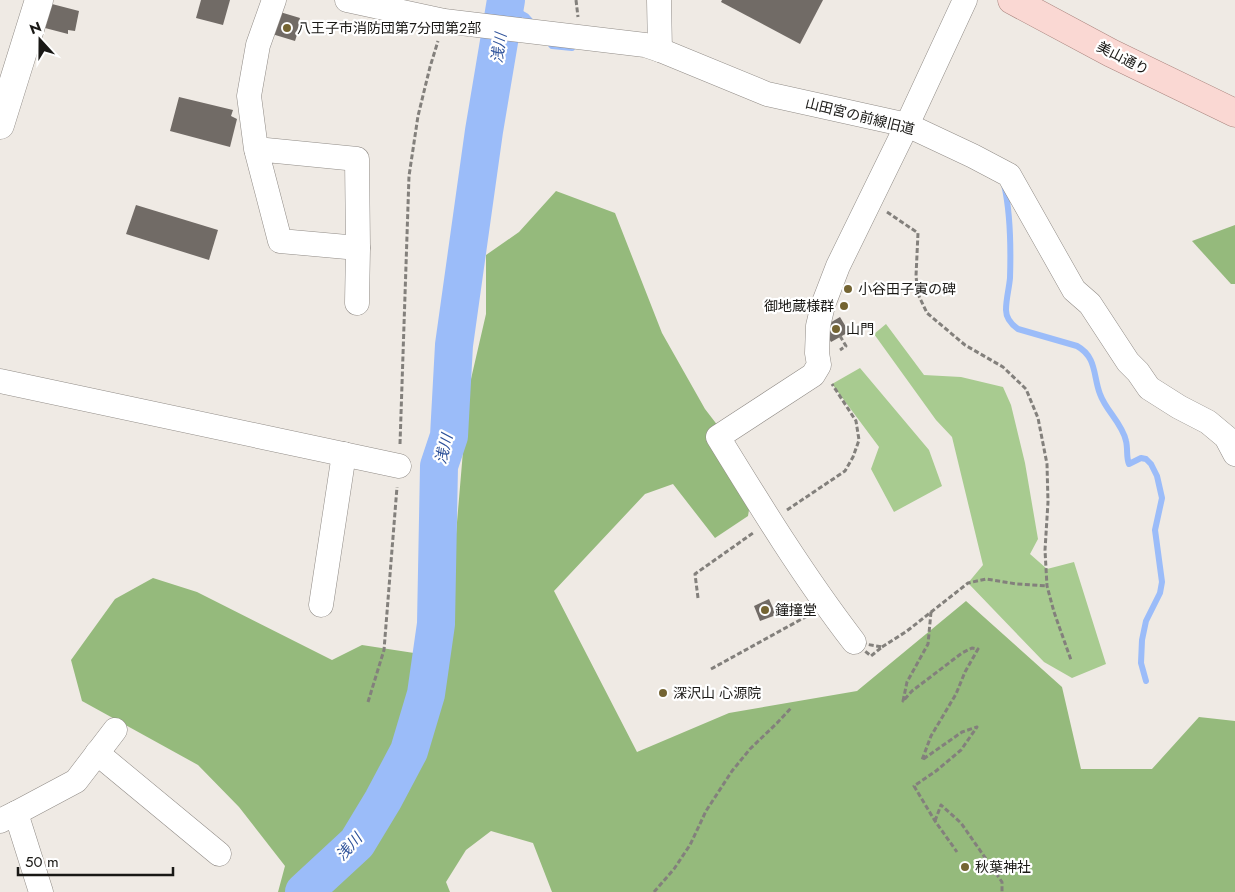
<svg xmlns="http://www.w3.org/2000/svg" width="1235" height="892" font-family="Jost,'Noto Sans JP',sans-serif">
  <rect width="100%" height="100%" fill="#efeae4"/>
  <g fill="#a8cb90">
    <path d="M886,324L924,375L961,377L1003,387L1011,405L1025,463L1038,539L1030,554L1047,569L1074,562L1106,664L1072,678L1044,662L968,583L983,565L952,437L936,420L874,334Z"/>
    <path d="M860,368L929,450L942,486L894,512L871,469L879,447L832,384Z"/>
  </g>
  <g fill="#95ba7c">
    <path d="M556,191L615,213L662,333L705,409L755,474L748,516L715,538L673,484L645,494L554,591L637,752L729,713L857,691L966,601L1062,687L1081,769H1152L1199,717L1235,721V892H552L533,843L491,831L466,850L446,882L450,892H278L285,866L239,807L198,765L82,701L71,660L115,599L153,578L197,592L332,660L362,645L414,653L443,649L455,546L468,392L486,314V255L519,232Z"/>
    <path d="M1235,225V284H1231L1192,241Z"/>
  </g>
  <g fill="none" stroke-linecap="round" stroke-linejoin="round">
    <g stroke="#9bbcf9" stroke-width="6">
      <path d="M505,4L526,16L534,25"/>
      <path d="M547,40L552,46L572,48"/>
      <path d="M1004,184C1011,215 1011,247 1010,278C1009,289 1006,299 1006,310C1006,318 1011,324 1018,329L1077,346C1097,357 1093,376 1100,394C1106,411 1122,423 1126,441C1128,449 1126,457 1129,464L1141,458L1146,459L1151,464L1157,476L1162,498L1155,530L1162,582L1160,593L1146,621L1142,640L1141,663L1146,681"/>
    </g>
    <path stroke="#9bbcf9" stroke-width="38" d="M304,892L357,843L383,800L409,751L426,694L436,624L439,466L449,436L454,345L484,131L506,0"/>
  </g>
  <g fill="#716b66">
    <path d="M201,0H230L223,25L196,18Z"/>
    <path d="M722,0H823L800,44L721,2Z"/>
    <path d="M52,4L79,11L75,31L68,30V34L45,28Z"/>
    <path d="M280,12L300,18L299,21L301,22L295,41L272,34Z"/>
    <path d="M179,97L233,110L231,116L237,119L230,147L170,131Z"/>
    <path d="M136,205L218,230L209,260L126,234Z"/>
    <path d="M840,317L849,332L831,342L823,327Z"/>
    <path d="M769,599L776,615L760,621L754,606Z"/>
  </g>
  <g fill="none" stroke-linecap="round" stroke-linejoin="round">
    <defs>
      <g id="minor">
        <path d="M347,0L444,21L645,45L660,50L767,94L907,125L973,156L1009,175L1074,290L1090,304L1128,362L1138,372L1149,388L1179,407L1208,422L1226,437L1235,454"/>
        <path d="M659,0L660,50"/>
        <path d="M256,149L357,159L358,248L280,241L256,149L249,96L258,45L274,0"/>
        <path d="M357,303L358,248"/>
        <path d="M0,381L399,466"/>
        <path d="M321,605L344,454"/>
        <path d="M854,642C804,577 761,507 718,437L813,375L819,365L817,353L818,326L823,305L838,266L907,125L965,0"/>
        <path d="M97,753L219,854"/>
        <path d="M16,813L76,781L115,730"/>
        <path d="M0,821L16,813L41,892"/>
      </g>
      <path id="secondary" d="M0,125L39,0"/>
      <path id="primary" d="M1012,0L1111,53L1235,113"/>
    </defs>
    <use href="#minor" stroke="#918c87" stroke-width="25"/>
    <use href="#secondary" stroke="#918c87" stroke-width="29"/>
    <use href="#primary" stroke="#a9847e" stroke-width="29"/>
    <g stroke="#83807c" stroke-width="3" stroke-dasharray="5 2.5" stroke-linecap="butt">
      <path d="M576,0L578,17"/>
      <path d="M887,212L918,233L916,276L918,294L927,313L965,345L1003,367L1026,389L1038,418L1047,464L1048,502L1045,550L1047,586L1054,612L1071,660"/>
      <path d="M840,336L846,346L840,350"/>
      <path d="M400,444L409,176L418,116L430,67L438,41"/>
      <path d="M787,510L845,471L853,457L859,440L856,421L832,384"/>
      <path d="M698,598L695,574L753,533"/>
      <path d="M931,612L928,644L907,682L903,701L912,691L962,653L972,648L978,649L965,672L956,694L931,736L922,760L962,732L977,727L961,750L936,771L914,786L935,821L957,852"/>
      <path d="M854,642L882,647L871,656Z"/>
      <path d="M882,647L907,631L968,583L986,579L1017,584L1047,586"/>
      <path d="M711,669L809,615"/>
      <path d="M368,702L384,650L397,487"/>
      <path d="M935,821L941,805L961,823L1002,882V892"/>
      <path d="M654,892L674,869L690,845L706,811L732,771L750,749L777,723L792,707"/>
    </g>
    <use href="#minor" stroke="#fff" stroke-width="24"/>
    <use href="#secondary" stroke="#fff" stroke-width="28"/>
    <use href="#primary" stroke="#fad8d3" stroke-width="28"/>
  </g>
  <g fill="#746432" stroke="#fff" stroke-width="2">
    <circle cx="287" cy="28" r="5"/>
    <circle cx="848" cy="289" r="5"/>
    <circle cx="844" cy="306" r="5"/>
    <circle cx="836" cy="329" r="5"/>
    <circle cx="765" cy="610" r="5"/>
    <circle cx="663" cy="693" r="5"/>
    <circle cx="965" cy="867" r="5"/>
  </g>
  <g text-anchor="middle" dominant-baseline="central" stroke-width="4.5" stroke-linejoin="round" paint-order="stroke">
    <g font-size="14" fill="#191815" stroke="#fff" text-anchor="start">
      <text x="297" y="28">八王子市消防団第７分団第２部</text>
      <text x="858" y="289">小谷田子寅の碑</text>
      <text x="834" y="306" text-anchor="end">御地蔵様群</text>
      <text x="846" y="329">山門</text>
      <text x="775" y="610">鐘撞堂</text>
      <text x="673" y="693">深沢山 心源院</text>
      <text x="975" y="867">秋葉神社</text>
    </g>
    <g font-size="14" fill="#191815" stroke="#fff">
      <text transform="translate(1123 58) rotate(27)">美山通り</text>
      <text transform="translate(860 116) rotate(14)">山田宮の前線旧道</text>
    </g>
    <g font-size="15" font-style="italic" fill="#2e529a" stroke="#fff">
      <text transform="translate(499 48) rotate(-82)">浅川</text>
      <text transform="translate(444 449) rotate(-76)">浅川</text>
      <text transform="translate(349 847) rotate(-48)">浅川</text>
    </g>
  </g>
  <g transform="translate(40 40) rotate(339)" stroke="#ffffff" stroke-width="4" paint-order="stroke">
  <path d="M0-4L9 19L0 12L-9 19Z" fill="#191815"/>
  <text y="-8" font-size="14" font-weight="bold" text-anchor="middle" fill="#191815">N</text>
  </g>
  <path d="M18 867v8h155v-8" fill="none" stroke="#191815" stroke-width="2.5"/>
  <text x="25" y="867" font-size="15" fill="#191815" stroke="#ffffff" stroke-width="4" paint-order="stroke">50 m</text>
</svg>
